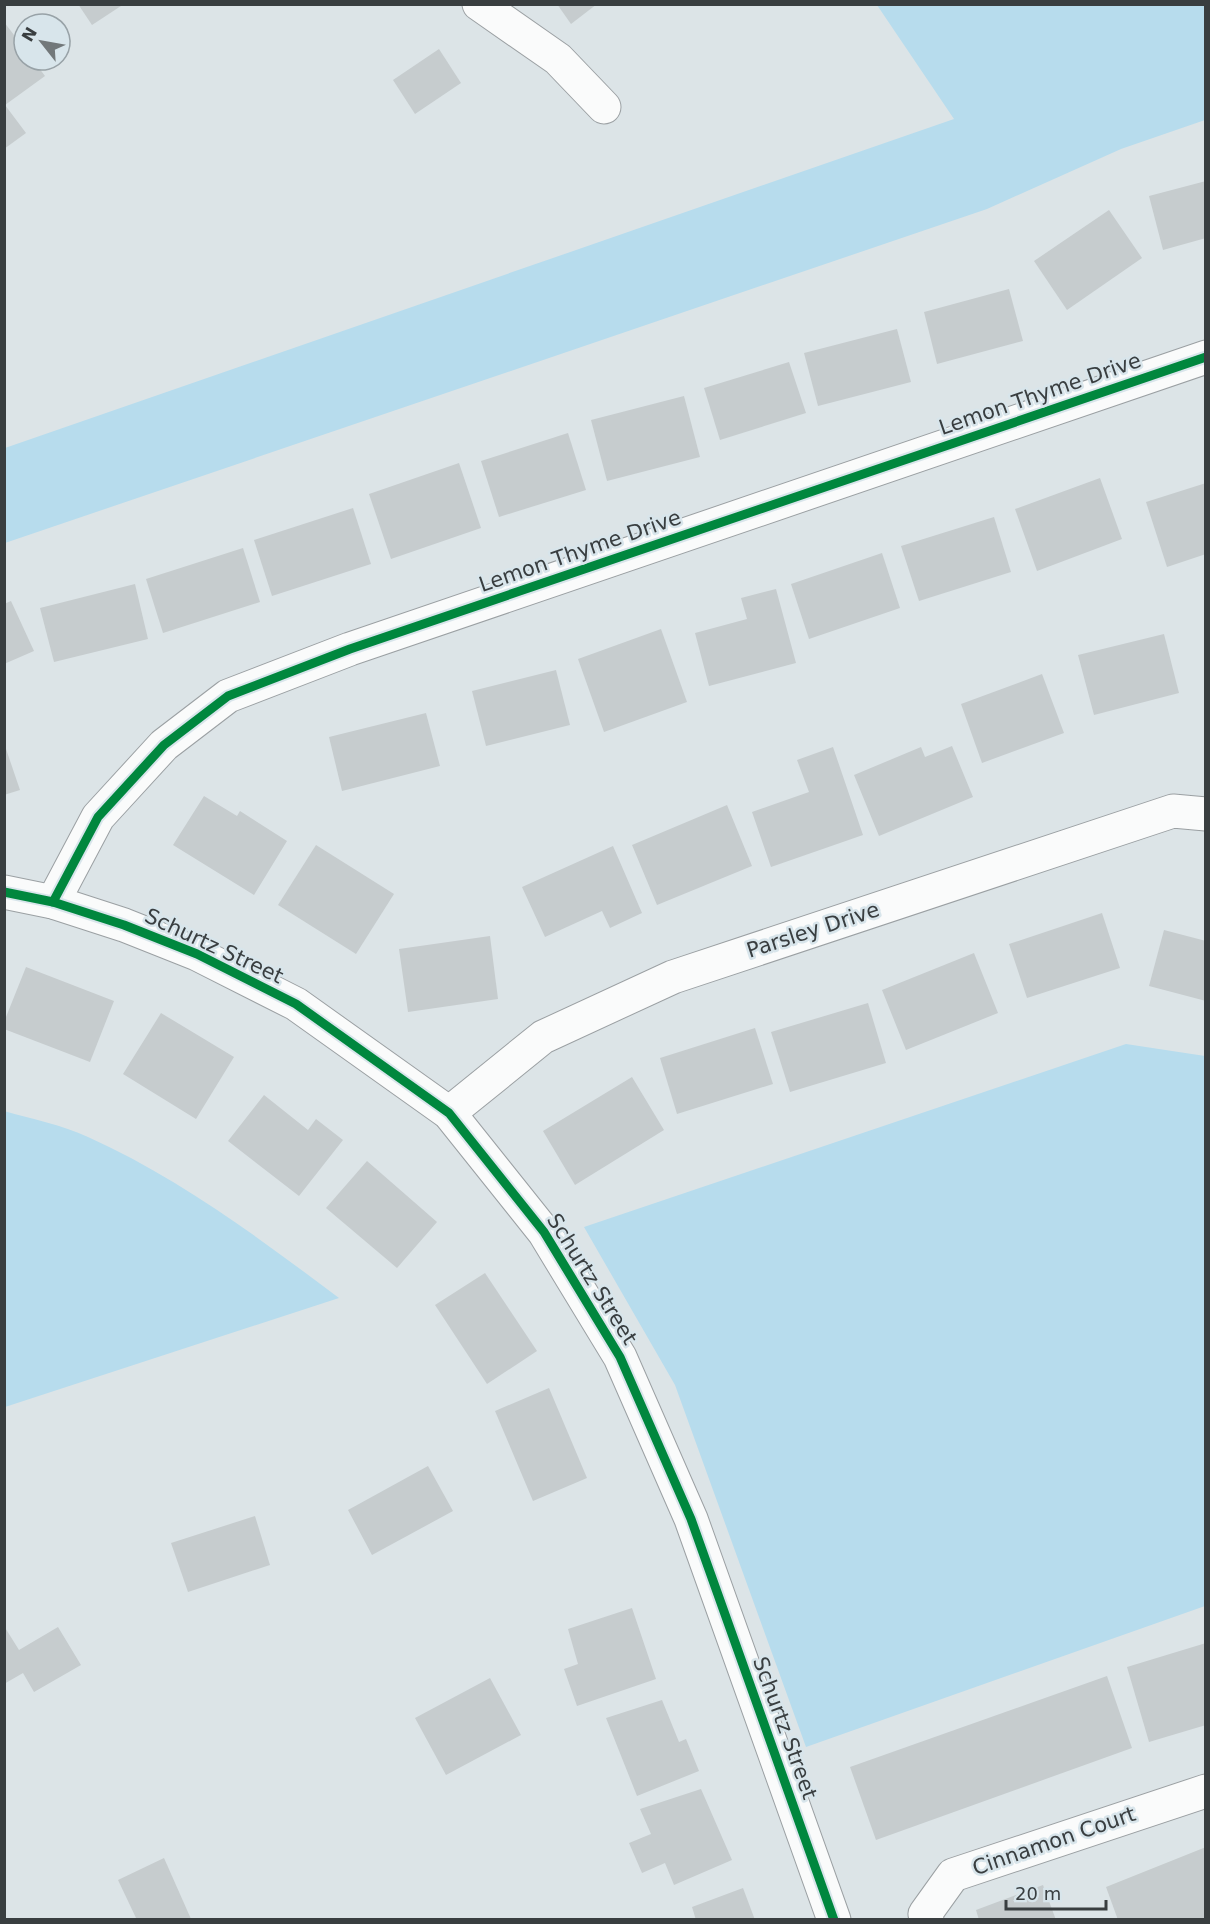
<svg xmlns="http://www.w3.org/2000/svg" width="1210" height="1924" font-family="'DejaVu Sans',sans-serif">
  <rect width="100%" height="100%" fill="#dce4e7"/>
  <g fill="#b7dced">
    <path d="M877,5H1205V120L1121,149L987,209L5,543V448L954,119Z"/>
    <path d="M1126,1044L1205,1056V1606L806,1747L675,1385L584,1227Z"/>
    <path d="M4,1111C32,1119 62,1125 88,1137C179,1178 259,1238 339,1298L5,1407Z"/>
  </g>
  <g fill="#c6ccce">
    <path d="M78,4H124L92,25Z"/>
    <path d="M557,4H597L571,24Z"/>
    <path d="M4,22L24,48V60H33L45,76L5,105L26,133L4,149Z"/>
    <path d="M439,49L461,83L415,114L393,80Z"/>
    <path d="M1206,181V238L1163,250L1149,196Z"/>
    <path d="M1109,210L1142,258L1067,310L1034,261Z"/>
    <path d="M1009,289L1023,341L937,364L924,312Z"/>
    <path d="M897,329L911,382L818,406L804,353Z"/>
    <path d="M789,362L806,413L720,440L704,388Z"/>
    <path d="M684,396L700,457L607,481L591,420Z"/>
    <path d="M568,433L586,490L499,517L481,461Z"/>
    <path d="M459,463L481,528L391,559L369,494Z"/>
    <path d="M1100,478L1122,539L1037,571L1015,509Z"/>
    <path d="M1206,483V554L1167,567L1146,502Z"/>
    <path d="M353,508L371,564L272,596L254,540Z"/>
    <path d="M994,517L1011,572L919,601L901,546Z"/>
    <path d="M243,548L260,602L163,633L146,579Z"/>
    <path d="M882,553L900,608L809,639L791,584Z"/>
    <path d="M135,584L148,639L54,662L40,608Z"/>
    <path d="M776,589L796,663L709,686L695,633L747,619L741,598Z"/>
    <path d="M11,601L34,651L4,664V604Z"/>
    <path d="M661,629L687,702L604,732L578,659Z"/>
    <path d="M1164,634L1179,693L1094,715L1078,655Z"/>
    <path d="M556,670L570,725L486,746L472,691Z"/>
    <path d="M1042,674L1064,733L982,763L961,704Z"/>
    <path d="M426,713L440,766L342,791L329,737Z"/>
    <path d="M4,743L20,790L4,795Z"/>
    <path d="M952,746L973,797L879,836L854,775L921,747L925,757Z"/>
    <path d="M833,747L863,835L771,867L752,812L809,792L797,760Z"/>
    <path d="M204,796L237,816L240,811L287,841L254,895L173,845Z"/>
    <path d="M727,805L752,866L657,905L632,845Z"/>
    <path d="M316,845L394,894L356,954L278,905Z"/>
    <path d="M613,846L642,913L610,928L602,911L545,937L522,887Z"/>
    <path d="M1102,913L1120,968L1027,998L1009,944Z"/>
    <path d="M1164,930L1206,941V1001L1149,986Z"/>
    <path d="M490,936L498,999L408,1012L399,949Z"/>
    <path d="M974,953L998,1013L906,1050L882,990Z"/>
    <path d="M26,967L114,1001L90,1062L4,1029V1022Z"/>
    <path d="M868,1003L886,1063L790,1092L771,1032Z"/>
    <path d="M161,1013L234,1057L196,1119L123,1074Z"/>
    <path d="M755,1028L773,1084L677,1114L660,1058Z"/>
    <path d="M632,1077L664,1130L575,1185L543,1131Z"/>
    <path d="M264,1095L308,1130L316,1119L343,1140L299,1196L228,1141Z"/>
    <path d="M367,1161L437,1222L397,1268L326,1208Z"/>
    <path d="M485,1273L537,1351L487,1384L435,1305Z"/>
    <path d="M549,1388L587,1478L533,1501L495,1411Z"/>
    <path d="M428,1466L453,1511L372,1555L348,1510Z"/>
    <path d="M255,1516L270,1565L188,1592L171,1543Z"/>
    <path d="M632,1608L656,1679L577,1706L564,1669L578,1664L568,1629Z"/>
    <path d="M4,1626L19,1650L58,1627L81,1665L34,1692L23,1673L4,1684Z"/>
    <path d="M1206,1643V1725L1149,1742L1127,1667Z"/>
    <path d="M1107,1676L1132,1748L876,1840L850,1767Z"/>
    <path d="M490,1678L521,1735L446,1775L415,1718Z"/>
    <path d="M662,1700L679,1742L686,1739L699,1771L637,1796L606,1718Z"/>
    <path d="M701,1789L732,1860L674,1885L665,1863L642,1873L629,1843L651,1834L640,1809Z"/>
    <path d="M1206,1847V1920H1118L1106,1887Z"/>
    <path d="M164,1858L191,1919L137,1920L118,1880Z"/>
    <path d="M1043,1885L1056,1920H979L976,1910Z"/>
    <path d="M743,1888L755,1920H696L692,1907Z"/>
  </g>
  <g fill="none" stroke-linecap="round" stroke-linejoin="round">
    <defs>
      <g id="minor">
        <path d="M479,4L558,59L604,107"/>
        <path d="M4,892L53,902L124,925L197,954L296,1004L449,1113L544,1232L620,1357L691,1519L834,1920"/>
        <path d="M53,902L98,817L164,745L228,696L350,649L1206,357"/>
        <path d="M449,1113L543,1037L673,977L1173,811L1206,814"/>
        <path d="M927,1920L925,1914L953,1875L1206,1791"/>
      </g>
    </defs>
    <use href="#minor" stroke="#9ba0a3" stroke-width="35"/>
    <use href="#minor" stroke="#fafbfb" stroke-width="33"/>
    <defs>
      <g id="cycleway">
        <path d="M4,892L53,902L124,925L197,954L296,1004L449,1113L544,1232L620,1357L691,1519L834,1920"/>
        <path d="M53,902L98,817L164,745L228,696L350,649L1206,357"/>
      </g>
    </defs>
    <use href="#cycleway" stroke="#d8e5eb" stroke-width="13"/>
    <use href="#cycleway" stroke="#00873e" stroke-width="9"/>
  </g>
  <g text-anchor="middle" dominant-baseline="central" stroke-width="5" stroke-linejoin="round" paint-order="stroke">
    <g font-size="21" fill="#393e40" stroke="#d8e5eb">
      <text transform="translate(1040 394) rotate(-19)">Lemon Thyme Drive</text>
      <text transform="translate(580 551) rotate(-19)">Lemon Thyme Drive</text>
      <text transform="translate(813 930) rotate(-18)">Parsley Drive</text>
      <text transform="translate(214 946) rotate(25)">Schurtz Street</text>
      <text transform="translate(592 1279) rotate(58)">Schurtz Street</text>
      <text transform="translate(785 1728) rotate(70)">Schurtz Street</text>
      <text transform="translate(1054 1841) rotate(-19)">Cinnamon Court</text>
    </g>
  </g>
  <rect width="1210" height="1924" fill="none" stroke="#393e40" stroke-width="12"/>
  <g transform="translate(42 42) rotate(301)"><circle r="28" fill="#d8e5eb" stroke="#98a2a7" stroke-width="1.5"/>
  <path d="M0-4.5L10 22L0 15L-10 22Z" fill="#72787a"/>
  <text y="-9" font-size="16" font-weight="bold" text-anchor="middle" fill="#393e40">N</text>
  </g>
  <path d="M1006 1900v9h100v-9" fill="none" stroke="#393e40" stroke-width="3"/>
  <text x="1015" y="1900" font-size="18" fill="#393e40" stroke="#d8e5eb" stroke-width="4.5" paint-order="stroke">20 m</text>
</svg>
